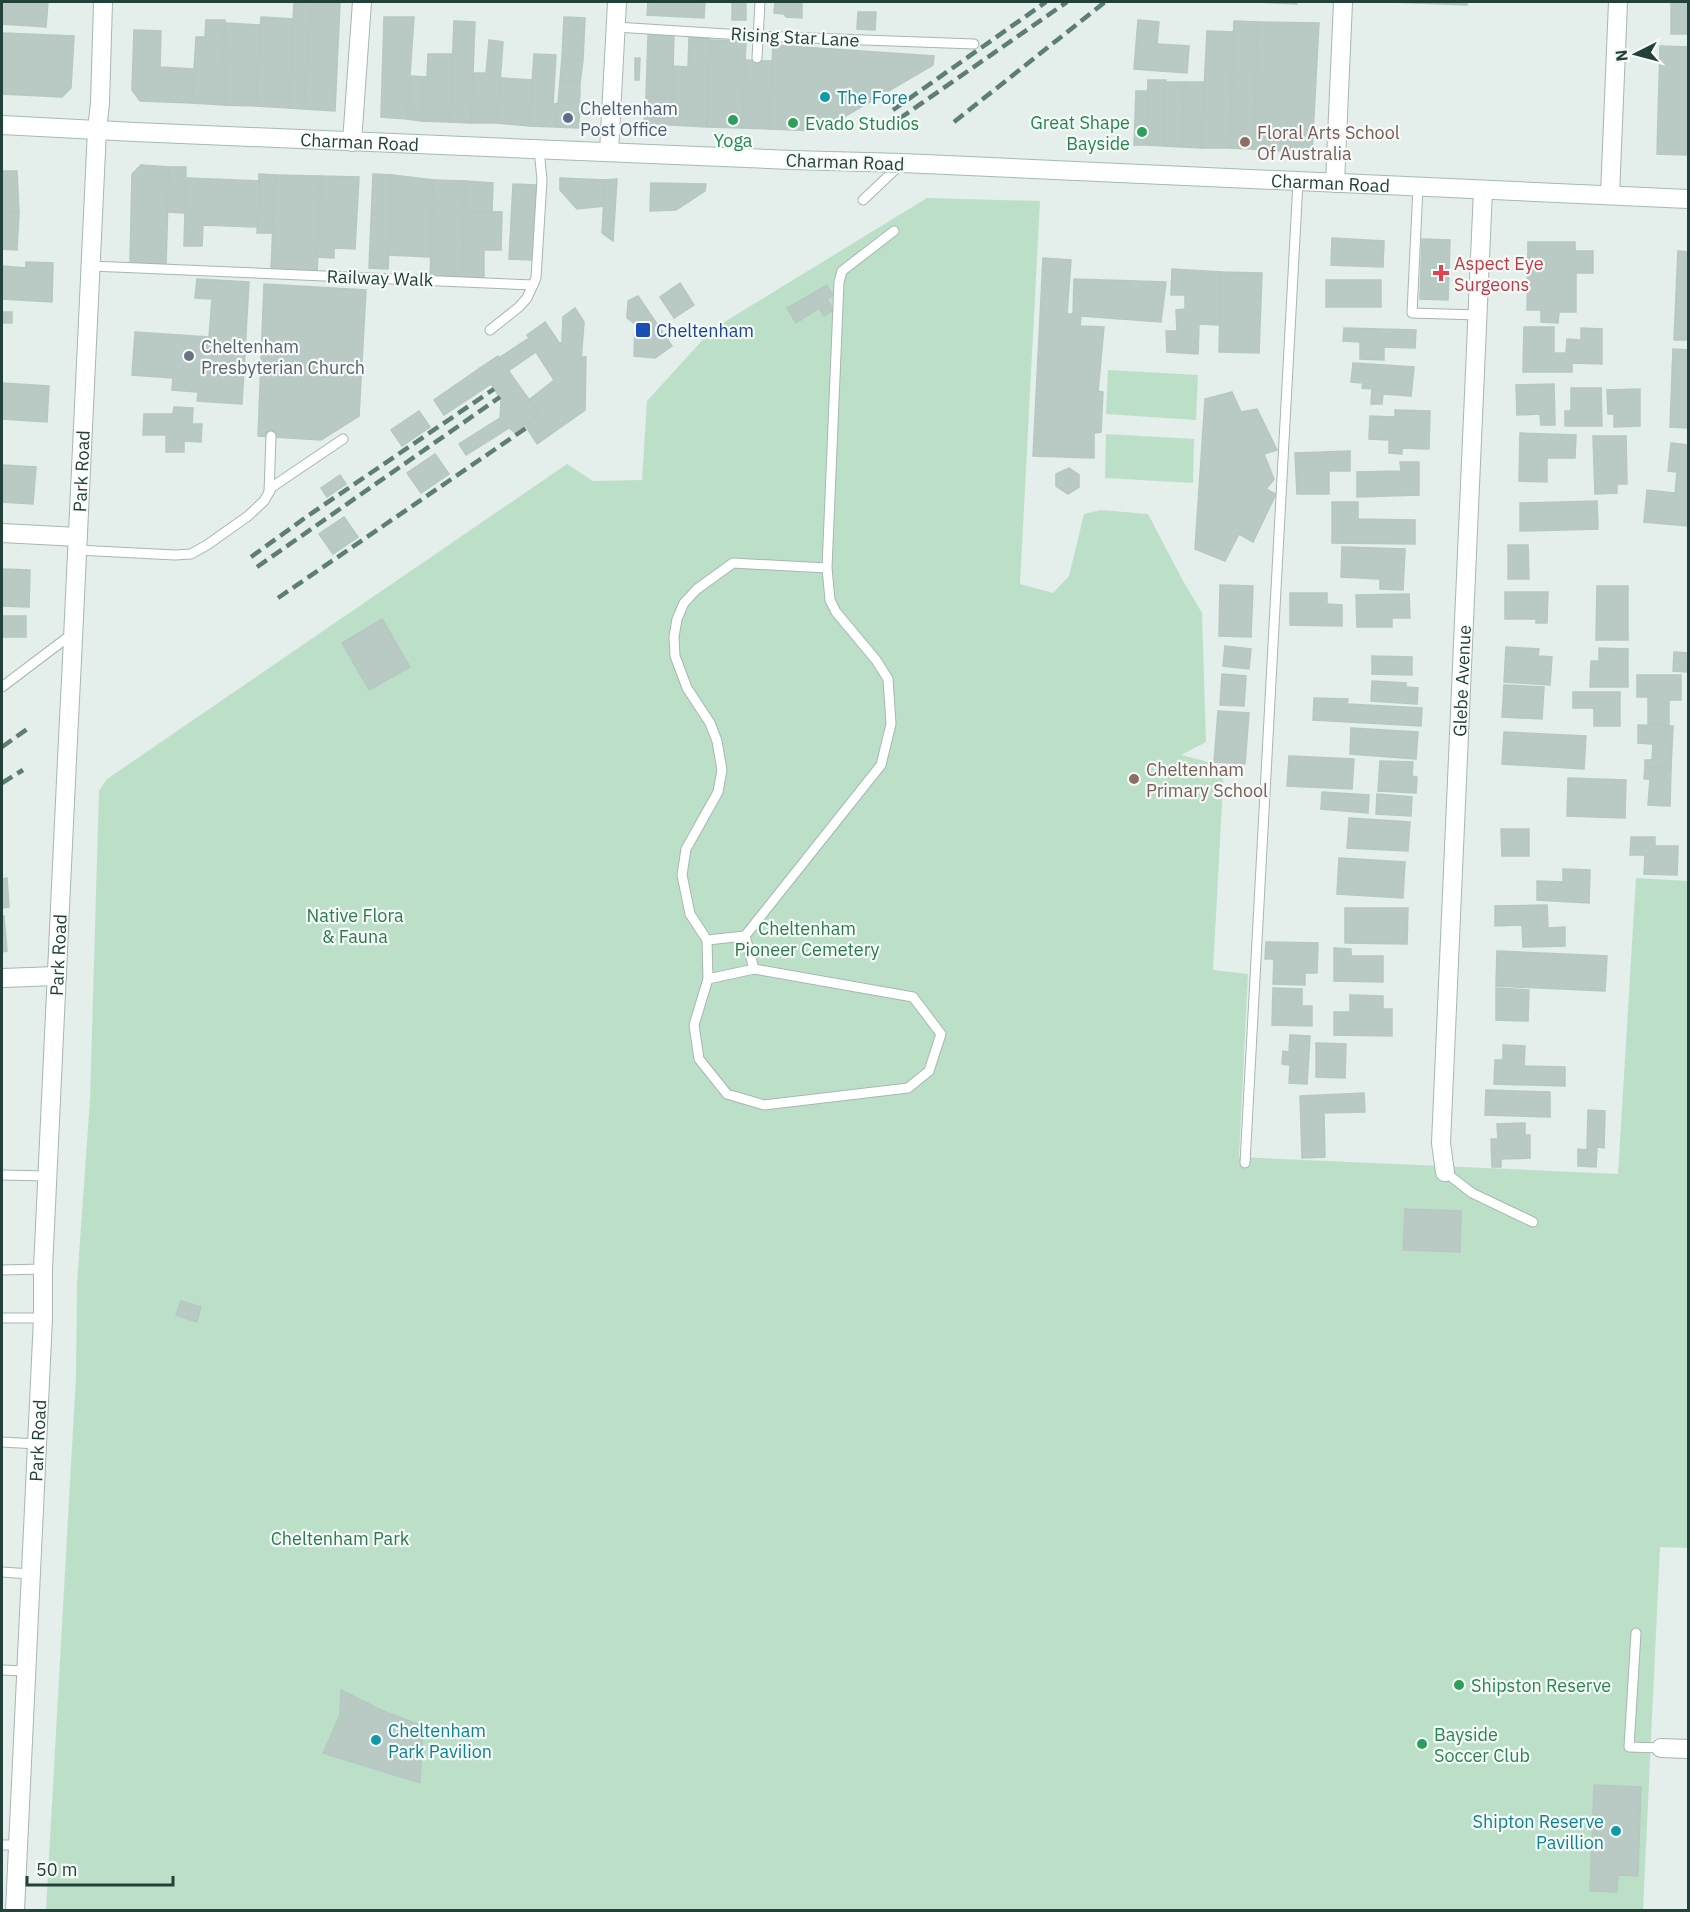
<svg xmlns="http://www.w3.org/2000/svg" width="1690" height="1912" font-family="'IBM Plex Sans',sans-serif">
  <rect width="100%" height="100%" fill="#e4eeea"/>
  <g fill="#bce0c7">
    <path d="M927,198L1040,201L1020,584L1053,593L1069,576L1084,514L1101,510L1148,514L1182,579L1202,613L1206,742L1181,755L1224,766L1213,970L1248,974L1239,1157L1618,1174L1636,878L1688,881V1548L1660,1547L1643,1910H46L76,1376L77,1284L90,1099L99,791L107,779L567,464L593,481L642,480L647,401L707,335L726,321Z"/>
    <path d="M1108,370L1198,375L1196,420L1106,414Z"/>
    <path d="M1106,434L1194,439L1193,483L1105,478Z"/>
  </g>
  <g fill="#b9c9c3" stroke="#b6c8c2" stroke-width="1.5">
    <path d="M2,2H48L46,27L2,24Z"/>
    <path d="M294,2H311L304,109L289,108Z"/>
    <path d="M311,2L340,3L335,111L304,109Z"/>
    <path d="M648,2H705L704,18L647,15Z"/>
    <path d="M775,2H802V18L786,17L784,14L774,13Z"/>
    <path d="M1256,2H1297V4Z"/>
    <path d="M1390,2H1467V5Z"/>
    <rect x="1671" y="2" width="17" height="32"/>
    <path d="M732,3L746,4V20H732Z"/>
    <path d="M858,12H876L875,30L857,29Z"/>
    <path d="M261,17L293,19L289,108L256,106Z"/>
    <path d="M384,17H414L407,119L381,117Z"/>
    <path d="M564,17L585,18L583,60L562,58Z"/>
    <path d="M206,20H225L223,63H226L224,105L192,103L196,37H205Z"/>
    <path d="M1138,20L1159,22L1157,44L1189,46L1187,73L1134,69Z"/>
    <path d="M454,21L475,22L471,123L450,122Z"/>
    <path d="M1234,21L1258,22L1253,149L1229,148Z"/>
    <path d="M1258,22L1319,23L1312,153L1253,149Z"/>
    <path d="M225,23L260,25L256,106L224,105L226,63H223Z"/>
    <path d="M134,30L161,31L160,67L193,69L192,103L140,101L132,90Z"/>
    <path d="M1207,31L1234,32L1229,148H1201Z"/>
    <path d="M2,33L74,36L71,88L62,97L2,94Z"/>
    <path d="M648,35L674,36L672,98L646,97Z"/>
    <path d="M689,37H710L707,127L671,125L673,66L688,67Z"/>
    <path d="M489,40L503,42L497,123H471L473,73H486Z"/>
    <path d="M710,40L746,41L742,128L707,127Z"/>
    <path d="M773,45L934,56L933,65L820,131L769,129Z"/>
    <path d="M1660,46L1688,47V155L1657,154Z"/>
    <path d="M428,54H452L450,122L421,121L424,77H427Z"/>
    <path d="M534,54L556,55L553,104L559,103L556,127L529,126Z"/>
    <path d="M562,58L583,60L580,83L560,81Z"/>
    <path d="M635,58H640L639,80H635Z"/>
    <path d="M745,60L772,61L769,129L742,128Z"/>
    <path d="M411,76L424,77L421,121L407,119Z"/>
    <path d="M501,78L532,80L529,126L497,123Z"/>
    <path d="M1148,80H1166L1163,146L1146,145Z"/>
    <path d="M560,81L580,83L579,128L556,127Z"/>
    <path d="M1165,82H1184L1182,147L1163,146Z"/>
    <path d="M1184,82H1204L1201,148L1182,147Z"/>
    <path d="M1136,91H1148L1146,145H1134Z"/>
    <path d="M646,97L672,98L671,125L644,124Z"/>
    <path d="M141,165L169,167L166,265L130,263L132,174Z"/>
    <path d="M169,167H186L185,213L167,212Z"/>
    <path d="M2,171H17L19,213L2,212Z"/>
    <path d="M259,174L275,175L273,233H257Z"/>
    <path d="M373,174L392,175L388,269L369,268Z"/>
    <path d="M275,175L321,176L317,273L271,271Z"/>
    <path d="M392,175L433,180L430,257L389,255Z"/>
    <path d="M321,176L359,177L355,249L334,248V258L317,257Z"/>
    <path d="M186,178L260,181L258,227L203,225L202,246H184Z"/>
    <path d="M560,178L605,180V206L577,209L560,190Z"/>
    <path d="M617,179L613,241L602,233L605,180Z"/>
    <path d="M433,180L465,181L462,279H430Z"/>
    <path d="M465,181L493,183L492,211H464Z"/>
    <path d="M651,183L706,184L705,191L676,210L650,211Z"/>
    <path d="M513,184L537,185L533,260L509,259Z"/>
    <path d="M464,211L502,212L501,250H484V280L462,279Z"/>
    <path d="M2,212L19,213L17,250L2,249Z"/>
    <path d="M1332,238L1384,241L1383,267L1331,265Z"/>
    <path d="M1422,239L1450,240L1448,300L1420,299Z"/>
    <path d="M1528,242H1575V251H1593V273H1576V312H1559L1558,323L1541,322V310H1527Z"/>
    <path d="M1678,251L1688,252V340H1674Z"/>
    <path d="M1043,258L1071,260L1067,314H1073L1074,279L1166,282L1161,322L1081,316L1080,326L1104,327L1098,391L1103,392L1101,432L1094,433V458L1033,456Z"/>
    <path d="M26,262L53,263L52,302L2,299V266L26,268Z"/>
    <path d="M1172,269L1221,272L1220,325L1199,324L1198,354L1167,352L1166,331H1177L1176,310L1185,309V295H1171Z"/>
    <path d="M1221,272L1262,273L1259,353L1219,352Z"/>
    <path d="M197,279L249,282L242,404L197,401L198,392L172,390L173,378L132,375L135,332L209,337L212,299L195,298Z"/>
    <rect x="1326" y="280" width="55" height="27"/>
    <path d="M680,283L694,305L674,318L660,297Z"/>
    <path d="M264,284L366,290L359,416L321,440L258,436Z"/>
    <path d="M827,285L833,296L827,299L833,310L824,316L819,308L796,323L787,308Z"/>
    <path d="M638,296L672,346L655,358L634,356L635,324L627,318L628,301Z"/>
    <path d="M575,308L584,322L581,361L560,376L544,355L562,342L563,317Z"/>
    <rect x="2" y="312" width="10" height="11"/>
    <path d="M545,322L560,344L544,355L560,376L581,361L582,357H586L585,410L537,444L525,425L540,415L529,400L554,380L536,352L508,371L499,358L529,338L527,335Z"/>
    <path d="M1524,327H1554V353H1566L1567,339L1581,340V328L1602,329V364L1572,363V372H1523Z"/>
    <path d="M1344,328L1416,330L1415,348L1384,347V360L1360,359V342L1343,341Z"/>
    <path d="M1673,349L1688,350V428L1670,427Z"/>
    <path d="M498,356L540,415L514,432L500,420L501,399L480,368Z"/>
    <path d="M1353,363L1414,367L1411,396L1383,394L1382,404H1371L1372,389L1362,388L1363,383L1351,382Z"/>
    <path d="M480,368L491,384L444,415L434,400Z"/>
    <path d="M2,383L49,386L47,422L2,419Z"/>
    <path d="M1554,384L1555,425H1541L1540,414L1517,415L1516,385Z"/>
    <path d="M1571,388H1601L1602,426H1565V411H1571Z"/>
    <path d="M1640,389V426L1614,427V414H1608L1607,390Z"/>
    <path d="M1232,392L1241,412L1257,409L1277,450L1264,454L1274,479L1266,489L1276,494L1253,542L1239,534L1225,561L1195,549L1205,399Z"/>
    <path d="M174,407L193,408L192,424H202L201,442L184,441V452H166V435H143L144,414H173Z"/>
    <path d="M1395,410L1430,411L1429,449L1402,448V454L1389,453V440L1369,439L1370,416L1395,417Z"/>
    <path d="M419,411L430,427L402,446L391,430Z"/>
    <path d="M500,418V420L509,428L466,455L459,444Z"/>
    <path d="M1520,433L1576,435L1575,458H1547V482L1519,481Z"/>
    <path d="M1593,436H1626L1627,484H1617V493L1595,494Z"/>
    <path d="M1671,443L1688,445V526L1644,522L1647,490L1675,493L1677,472L1668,471Z"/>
    <path d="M1350,451V471H1329V494H1297L1295,453Z"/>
    <path d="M435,454L449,474L421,493L407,473Z"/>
    <path d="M1400,462H1419V495L1357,497V472L1401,471Z"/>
    <path d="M2,465L36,467L33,504L2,502Z"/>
    <path d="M1069,468L1079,475V487L1068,494L1056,486V474Z"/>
    <path d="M340,475L346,484L327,497L321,488Z"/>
    <path d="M1597,501L1598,529L1520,531V503Z"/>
    <path d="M1332,502H1358V519L1415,520V544L1332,543Z"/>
    <path d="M344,517L358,537L333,554L319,534Z"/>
    <path d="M1508,545H1528L1529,579H1508Z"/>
    <path d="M1342,547L1405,549L1403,590L1380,589V579L1341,577Z"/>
    <path d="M2,569L30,570L29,607L2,606Z"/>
    <path d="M1220,585L1253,586L1251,637L1219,636Z"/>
    <path d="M1597,586H1628V640H1596Z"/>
    <path d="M1505,592H1548L1547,623H1536V619H1505Z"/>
    <path d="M1290,593H1327V604L1342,605V626L1290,625Z"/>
    <path d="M1409,594L1410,618H1392V627H1357L1356,595Z"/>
    <rect x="2" y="616" width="24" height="21"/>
    <path d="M382,619L410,667L369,690L342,643Z"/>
    <path d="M1225,646L1251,649L1249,669L1223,666Z"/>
    <path d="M1506,647L1539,649L1538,656L1552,657L1550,685L1504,682Z"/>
    <path d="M1599,648L1628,649V687H1590L1591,661H1599Z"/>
    <path d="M1674,652L1688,653V672L1673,671Z"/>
    <path d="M1372,656L1412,657V675L1372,674Z"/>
    <path d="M1222,674L1246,676L1244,706L1220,705Z"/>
    <path d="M1637,675H1681V700H1669V725L1648,724V697H1637Z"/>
    <path d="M1372,681L1406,683V687L1418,688L1417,704L1371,701Z"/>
    <path d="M1504,685L1544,687L1542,719L1502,717Z"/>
    <path d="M1573,692H1620V726H1594V708H1573Z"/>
    <path d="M1314,698L1348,699L1347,704L1422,708L1421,726L1313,720Z"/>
    <path d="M1218,711L1249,713L1245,764L1214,762Z"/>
    <path d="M1638,725L1673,726L1671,768L1645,767V760H1652L1653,744L1638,743Z"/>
    <path d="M1351,728L1418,732L1416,759L1350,754Z"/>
    <path d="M1504,732L1586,736L1584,769L1502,764Z"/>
    <path d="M1289,756L1354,759L1352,789L1287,786Z"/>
    <path d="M1380,761L1413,762L1412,776L1417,777L1416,793L1378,791Z"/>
    <path d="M1645,767L1671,768L1670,806L1648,805L1650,779H1644Z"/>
    <path d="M1568,778L1626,780L1625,818L1567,816Z"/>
    <path d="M1322,792L1369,795L1368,813L1321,809Z"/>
    <path d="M1377,794L1412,797L1411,816L1376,814Z"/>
    <path d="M1349,818L1410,822L1408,851L1347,848Z"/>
    <path d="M1501,829H1529V856H1502Z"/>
    <path d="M1631,837H1655V846H1678L1677,875L1644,874L1645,855H1630Z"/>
    <path d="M1339,858L1405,862L1403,898L1337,894Z"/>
    <path d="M1563,869L1590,870L1589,903L1537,900V881L1563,882Z"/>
    <path d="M7,878L9,907L2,908V879Z"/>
    <path d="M1547,905L1548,928L1565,927V946L1523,947L1522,925L1495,926V906Z"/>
    <path d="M1345,908H1408L1407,944L1345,943Z"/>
    <path d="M4,916L7,951L2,952V917Z"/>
    <path d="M1266,942L1318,943L1317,973H1305V985L1273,984L1274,959H1265Z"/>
    <path d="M1334,948L1351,949V956H1383V982L1334,981Z"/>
    <path d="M1497,951L1607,956L1605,991L1496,986Z"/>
    <path d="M1273,988L1302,989V1006H1312V1026L1272,1025Z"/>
    <path d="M1496,988L1529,990L1528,1021L1496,1020Z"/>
    <path d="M1350,995L1383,996V1009H1392V1036L1334,1035V1012H1350Z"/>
    <path d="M1290,1035L1310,1036L1307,1084L1289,1083L1290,1065L1282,1064L1283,1051L1289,1052Z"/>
    <path d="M1316,1043L1346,1044L1345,1078L1316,1077Z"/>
    <path d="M1503,1045L1525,1046L1524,1066L1565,1067V1086L1494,1084L1495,1060H1503Z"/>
    <path d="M1486,1090L1550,1092V1117L1485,1115Z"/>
    <path d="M1364,1093L1365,1112L1324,1113L1325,1157L1302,1158L1300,1096Z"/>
    <path d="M1588,1110L1605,1111L1604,1148L1597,1147L1596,1167L1578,1166V1149L1587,1150Z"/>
    <path d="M1525,1123V1135H1530V1158L1501,1159V1167H1492L1491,1139H1498L1497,1124Z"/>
    <path d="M1405,1209L1461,1211L1460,1252L1403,1250Z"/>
    <path d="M181,1301L201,1307L197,1322L176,1315Z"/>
    <path d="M341,1690L383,1711L423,1726L420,1783L323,1753L340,1715Z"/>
    <path d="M1594,1785L1641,1787L1638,1876L1618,1875L1617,1892L1590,1891Z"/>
  </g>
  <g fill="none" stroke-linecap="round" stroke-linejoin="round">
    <defs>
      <g id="service">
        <path d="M616,27L758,36L974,44"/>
        <path d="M757,58L760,2"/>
        <path d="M1418,187L1412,313L1478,315"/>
        <path d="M863,200L900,165"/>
        <path d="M91,266L533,285"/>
        <path d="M490,330L519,307L527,298L536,278L542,180L539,149"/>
        <path d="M269,492L271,436"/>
        <path d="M77,550L175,555L191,554L207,545L248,516L264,501L272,487L343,439"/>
        <path d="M827,568L733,563L697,589L684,603L677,619L674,637L675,656L687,688L710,723L717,741L722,770L718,792L686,849L682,875L690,914L707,940L708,979L694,1025L699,1059L727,1094L764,1105L908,1088L929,1071L941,1034L913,997L754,969L745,936L881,765L891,724L888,679L876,660L836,612L830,600L827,568L839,282L842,271L894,231"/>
        <path d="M2,687L72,634"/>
        <path d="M707,940L745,936"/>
        <path d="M708,979L754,969"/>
        <path d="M1245,1163L1298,182"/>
        <path d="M1445,1172L1472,1193L1533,1222"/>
        <path d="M2,1175L47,1176"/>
        <path d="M2,1270L43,1269"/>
        <path d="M2,1318H43"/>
        <path d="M2,1442L37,1444"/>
        <path d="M2,1572L31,1574"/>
        <path d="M1636,1633L1629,1747L1661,1748"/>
        <path d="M2,1670L26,1671"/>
        <path d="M2,1845H19"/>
      </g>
      <g id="minor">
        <path d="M352,142L362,2"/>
        <path d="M609,152L617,2"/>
        <path d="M1335,183L1343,2"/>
        <path d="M1610,195L1618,2"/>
        <path d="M2,533L78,537"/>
        <path d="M2,978L57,976"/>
        <path id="s1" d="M1445,1172L1441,1143L1483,190"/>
        <path d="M1661,1748L1688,1749"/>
      </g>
      <g id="tertiary">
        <path id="s2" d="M72,660L97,130L100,103L103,2"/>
        <path id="s3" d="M15,1910L43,1318V1269L67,759"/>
      </g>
      <g id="secondary">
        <path id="s4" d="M2,125L135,132L792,160"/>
        <path id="s5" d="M902,163L1688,199"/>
      </g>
    </defs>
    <use href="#service" stroke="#a6b7b2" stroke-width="11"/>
    <use href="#minor" stroke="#a6b7b2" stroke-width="20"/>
    <use href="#tertiary" stroke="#a6b7b2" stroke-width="20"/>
    <use href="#secondary" stroke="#a2bbb3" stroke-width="20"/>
    <use href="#service" stroke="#fff" stroke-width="9"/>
    <use href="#minor" stroke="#fff" stroke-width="18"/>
    <use href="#tertiary" stroke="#fff" stroke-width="18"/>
    <use href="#secondary" stroke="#fff" stroke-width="18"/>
    <g stroke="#5d7d75" stroke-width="4.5" stroke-dasharray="12 6" stroke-linecap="butt">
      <path d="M893,110L1046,2"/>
      <path d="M899,119L1067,2"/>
      <path d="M954,122L1105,2"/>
      <path d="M251,557L309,515L494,389"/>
      <path d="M257,567L500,397"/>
      <path d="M278,598L526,428"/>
      <path d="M2,747L30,727"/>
      <path d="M2,783L23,770"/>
    </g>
    <defs>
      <path id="tertiary-bridge" d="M67,759L72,660"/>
      <path id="secondary-bridge" d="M792,160L902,163"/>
    </defs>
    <use href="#tertiary-bridge" stroke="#a6b7b2" stroke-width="20" stroke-linecap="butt"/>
    <use href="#secondary-bridge" stroke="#a2bbb3" stroke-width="20" stroke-linecap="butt"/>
    <use href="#tertiary-bridge" stroke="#fff" stroke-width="18"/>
    <use href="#secondary-bridge" stroke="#fff" stroke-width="18"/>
  </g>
  <g fill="#0f9aa8" stroke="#f5faf8" stroke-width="2">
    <circle cx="825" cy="97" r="6"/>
    <circle cx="376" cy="1740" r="6"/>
    <circle cx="1616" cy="1831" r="6"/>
  </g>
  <circle fill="#5c6f8a" stroke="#f5faf8" stroke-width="2" cx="568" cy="118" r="6"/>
  <g fill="#2e9e5b" stroke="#f5faf8" stroke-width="2">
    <circle cx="733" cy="120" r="6"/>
    <circle cx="793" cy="123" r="6"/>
    <circle cx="1142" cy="132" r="6"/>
    <circle cx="1459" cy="1685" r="6"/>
    <circle cx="1422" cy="1744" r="6"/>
  </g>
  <g fill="#8d6e63" stroke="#f5faf8" stroke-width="2">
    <circle cx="1245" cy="142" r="6"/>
    <circle cx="1134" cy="779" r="6"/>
  </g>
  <path fill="#e0444e" stroke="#f5faf8" stroke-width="2" d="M1438 264h6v6h6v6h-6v6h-6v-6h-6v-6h6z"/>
  <rect fill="#1a4fb4" stroke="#f5faf8" stroke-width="2" x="635" y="322" width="16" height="16" rx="3"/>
  <circle fill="#6b7280" stroke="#f5faf8" stroke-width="2" cx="189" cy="356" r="6"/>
  <g text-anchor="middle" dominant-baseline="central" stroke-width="4.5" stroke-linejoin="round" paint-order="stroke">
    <g font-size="18" fill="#22413a" stroke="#f5faf8">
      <text transform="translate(795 37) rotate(3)">Rising Star Lane</text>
      <text stroke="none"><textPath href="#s4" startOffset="358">Charman Road</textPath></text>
      <text transform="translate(845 162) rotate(2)">Charman Road</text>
      <text stroke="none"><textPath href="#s5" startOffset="429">Charman Road</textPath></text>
      <text transform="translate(380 278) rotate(2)">Railway Walk</text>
      <text stroke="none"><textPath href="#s2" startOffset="189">Park Road</textPath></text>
      <text stroke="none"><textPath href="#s1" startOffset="492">Glebe Avenue</textPath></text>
      <text stroke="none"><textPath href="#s3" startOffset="956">Park Road</textPath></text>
      <text stroke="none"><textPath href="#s3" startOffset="470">Park Road</textPath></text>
    </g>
    <g font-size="18" fill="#0d838f" stroke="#f5faf8" text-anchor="start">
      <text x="837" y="97">The Fore</text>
      <text x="388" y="1730">Cheltenham<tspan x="388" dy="21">Park Pavilion</tspan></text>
      <text x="1604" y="1821" text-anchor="end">Shipton Reserve<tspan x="1604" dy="21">Pavillion</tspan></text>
    </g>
    <g font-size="18" fill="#4e5e75" stroke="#f5faf8" text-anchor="start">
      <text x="580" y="108">Cheltenham<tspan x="580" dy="21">Post Office</tspan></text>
    </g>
    <g font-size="18" fill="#27864d" stroke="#f5faf8" text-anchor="start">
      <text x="1130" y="122" text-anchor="end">Great Shape<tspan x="1130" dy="21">Bayside</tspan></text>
      <text x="805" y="123">Evado Studios</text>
      <text x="733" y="140" text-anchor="middle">Yoga</text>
      <text x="1471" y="1685">Shipston Reserve</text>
      <text x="1434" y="1734">Bayside<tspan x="1434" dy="21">Soccer Club</tspan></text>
    </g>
    <g font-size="18" fill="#785e54" stroke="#f5faf8" text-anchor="start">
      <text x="1257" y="132">Floral Arts School<tspan x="1257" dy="21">Of Australia</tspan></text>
      <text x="1146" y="769">Cheltenham<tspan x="1146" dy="21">Primary School</tspan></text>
    </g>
    <g font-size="18" fill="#be3a42" stroke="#f5faf8" text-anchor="start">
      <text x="1454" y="263">Aspect Eye<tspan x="1454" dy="21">Surgeons</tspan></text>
    </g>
    <g font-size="18" fill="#164399" stroke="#f5faf8" text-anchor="start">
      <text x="656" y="330">Cheltenham</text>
    </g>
    <g font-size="18" fill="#5b616d" stroke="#f5faf8" text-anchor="start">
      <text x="201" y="346">Cheltenham<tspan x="201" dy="21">Presbyterian Church</tspan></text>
    </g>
    <g font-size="18" fill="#2a7b4c" stroke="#f5faf8">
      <text x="355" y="915">Native Flora<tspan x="355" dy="21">&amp; Fauna</tspan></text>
      <text x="807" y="928">Cheltenham<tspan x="807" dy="21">Pioneer Cemetery</tspan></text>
      <text x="340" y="1538">Cheltenham Park</text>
    </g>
  </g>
  <rect width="1690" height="1912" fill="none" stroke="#22413a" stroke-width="6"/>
  <g transform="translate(1636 54) rotate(264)" stroke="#f5faf8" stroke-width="4.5" paint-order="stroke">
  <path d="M0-4.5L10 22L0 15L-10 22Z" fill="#22413a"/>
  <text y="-9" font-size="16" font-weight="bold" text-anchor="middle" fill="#22413a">N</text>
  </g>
  <path d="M27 1876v9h146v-9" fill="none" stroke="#22413a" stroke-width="3"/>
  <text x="36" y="1876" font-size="18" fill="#22413a" stroke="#f5faf8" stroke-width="4.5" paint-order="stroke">50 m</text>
</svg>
